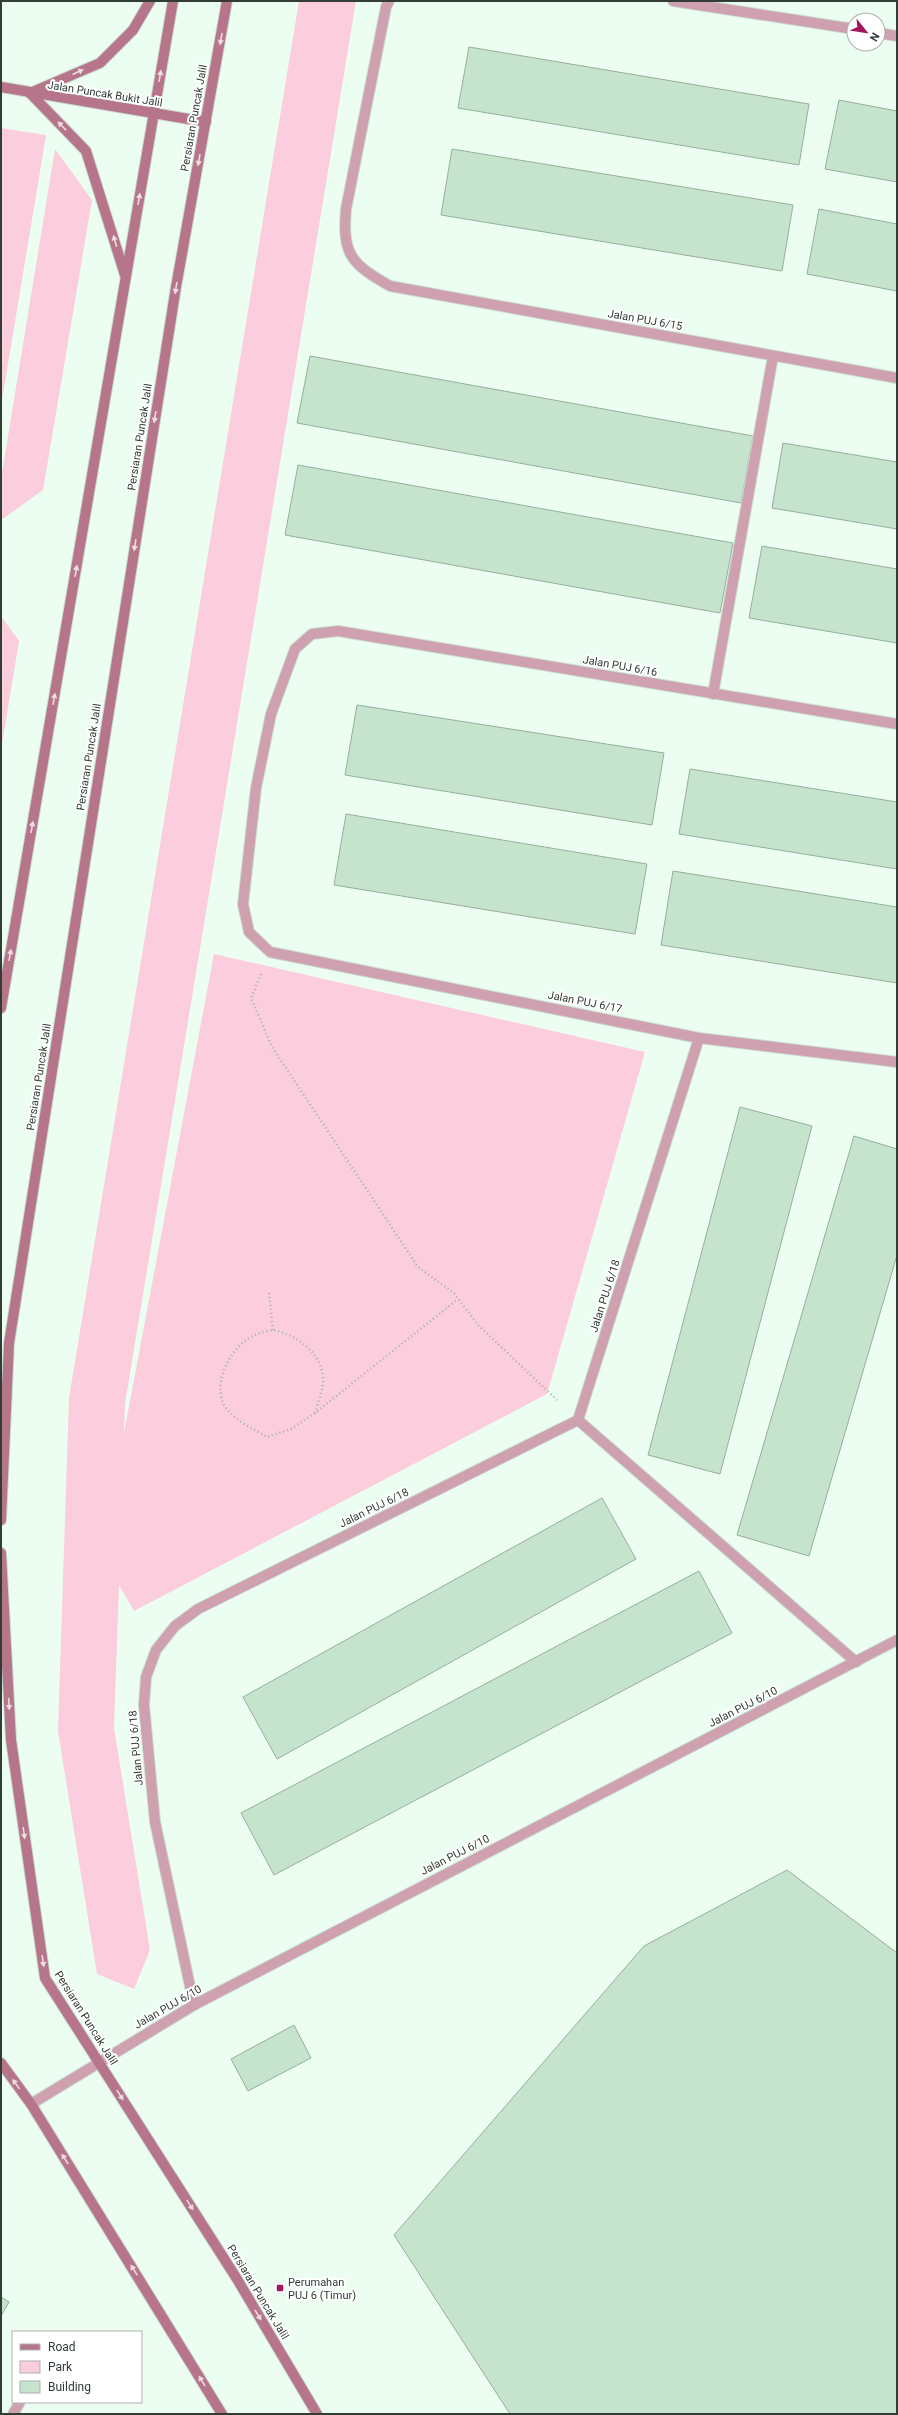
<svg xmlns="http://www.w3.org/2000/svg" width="898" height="2415" font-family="Roboto,sans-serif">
  <rect width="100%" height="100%" fill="#ecfef1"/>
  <g fill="#fccddc">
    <path d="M299,1H356L125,1404L124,1433L214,954L645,1052L547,1394L134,1611L119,1585L114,1728L150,1950L134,1989L97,1974L58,1731L69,1398Z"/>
    <path d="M1,128L46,135L1,406Z"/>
    <path d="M55,149L92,200L43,490L4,518H1V479Z"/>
    <path d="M1,616L19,641L1,750Z"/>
  </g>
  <g fill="#c6e3ce" stroke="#93b09c">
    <path d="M469,47L809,104L799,165L458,108Z"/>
    <path d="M839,100L897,111V182L825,169Z"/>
    <path d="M452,149L793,205L782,271L441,215Z"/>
    <path d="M819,209L897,224V291L807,274Z"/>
    <path d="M310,356L753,436L741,503L297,423Z"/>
    <path d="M783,443L897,462V529L772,508Z"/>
    <path d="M298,465L733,543L720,613L285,535Z"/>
    <path d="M762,546L897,569V643L749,618Z"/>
    <path d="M357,705L664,753L652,825L345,775Z"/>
    <path d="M690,769L897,802V869L679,834Z"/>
    <path d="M346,814L647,864L635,934L334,885Z"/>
    <path d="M673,871L897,907V983L661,945Z"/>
    <path d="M740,1107L812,1126L720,1474L648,1455Z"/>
    <path d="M854,1136L897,1149V1255L809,1556L737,1535Z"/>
    <path d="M602,1498L636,1559L277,1759L243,1697Z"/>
    <path d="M699,1571L732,1633L274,1875L241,1813Z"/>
    <path d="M787,1870L897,1953V2414H510L394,2235L644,1946Z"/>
    <path d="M294,2025L311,2058L248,2091L231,2059Z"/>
    <path d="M1,2297L9,2302L1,2316Z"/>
  </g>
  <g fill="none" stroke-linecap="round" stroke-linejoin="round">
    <defs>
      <g id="lane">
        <path d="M713,694L773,356"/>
        <path d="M578,1420L856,1662"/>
      </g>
      <g id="street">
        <path d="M389,1L386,7L346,209C342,254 351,264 390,286L897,378"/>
        <path d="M673,1L854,29"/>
        <path d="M878,33L897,36"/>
        <path d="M897,724L338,631L312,634L295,649L271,714L256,788L243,904L249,932L270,952L699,1038L897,1062"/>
        <path d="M194,2005L155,1822L144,1705L146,1677L156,1650L175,1626L198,1609L578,1420L699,1038"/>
        <path d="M31,2104L194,2005L897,1640"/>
        <path d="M13,2414L20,2402"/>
      </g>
      <g id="secondary">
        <path d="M1,87L206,122"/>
        <path d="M30,93L86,151L125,275"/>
        <path d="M30,93L100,63L133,30L150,1"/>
        <path d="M1,1008L173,1"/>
        <path d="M1,1520L9,1343L176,287L227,1"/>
        <path d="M1,1553L11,1740L45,1978L237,2279L317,2414"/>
        <path d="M1,2063L31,2104L222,2414"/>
      </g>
    </defs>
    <use href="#lane" stroke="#cadbcf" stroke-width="12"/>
    <use href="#street" stroke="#cadbcf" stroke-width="12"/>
    <use href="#secondary" stroke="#cadbcf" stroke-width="12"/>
    <g stroke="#a3b3a8" stroke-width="2.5" stroke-dasharray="1 3" stroke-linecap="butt">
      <path d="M261,974L251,998L272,1047L418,1267L454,1293L478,1325L557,1400"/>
      <path d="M269,1293L273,1330"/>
      <path d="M315,1413C318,1403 322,1392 323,1383C325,1355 298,1335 273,1330C266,1331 259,1333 253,1336C232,1346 215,1378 222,1400C228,1418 252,1428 267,1437L291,1429L315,1413L458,1299"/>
    </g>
    <use href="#lane" stroke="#cfa0af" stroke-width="10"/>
    <use href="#street" stroke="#cfa0af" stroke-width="10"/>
    <use href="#secondary" stroke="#b7758c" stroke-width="10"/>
  </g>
  <defs><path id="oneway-solid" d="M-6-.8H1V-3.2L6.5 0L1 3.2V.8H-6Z"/></defs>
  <g fill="#eddce2">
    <use href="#oneway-solid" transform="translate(221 39) rotate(100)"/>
    <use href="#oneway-solid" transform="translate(78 72) rotate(-24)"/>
    <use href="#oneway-solid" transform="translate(160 76) rotate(-80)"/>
    <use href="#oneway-solid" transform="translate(62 126) rotate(-134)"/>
    <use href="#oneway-solid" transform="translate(199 160) rotate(100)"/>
    <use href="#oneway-solid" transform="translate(139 199) rotate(-80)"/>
    <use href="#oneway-solid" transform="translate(115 241) rotate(-106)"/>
    <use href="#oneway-solid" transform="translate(176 288) rotate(99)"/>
    <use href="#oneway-solid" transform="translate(155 417) rotate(99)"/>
    <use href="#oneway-solid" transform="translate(135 545) rotate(99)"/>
    <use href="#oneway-solid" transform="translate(76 571) rotate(-80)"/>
    <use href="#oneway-solid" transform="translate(54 699) rotate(-80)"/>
    <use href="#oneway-solid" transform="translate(32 827) rotate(-80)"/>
    <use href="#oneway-solid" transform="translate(10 955) rotate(-80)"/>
    <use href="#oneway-solid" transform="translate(9 1704) rotate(87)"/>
    <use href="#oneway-solid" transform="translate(24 1833) rotate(82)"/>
    <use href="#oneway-solid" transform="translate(43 1961) rotate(82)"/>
    <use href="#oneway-solid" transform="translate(16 2084) rotate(-126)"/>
    <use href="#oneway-solid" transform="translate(120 2095) rotate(58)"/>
    <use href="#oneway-solid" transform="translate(65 2159) rotate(-122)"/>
    <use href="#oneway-solid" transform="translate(190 2205) rotate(58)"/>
    <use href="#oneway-solid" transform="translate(134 2270) rotate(-122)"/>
    <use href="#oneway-solid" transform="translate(258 2315) rotate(59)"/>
    <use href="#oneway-solid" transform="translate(202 2381) rotate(-121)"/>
  </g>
  <rect fill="#a3165c" stroke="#fff" stroke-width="1.5" x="276" y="2284" width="8" height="8" rx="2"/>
  <g text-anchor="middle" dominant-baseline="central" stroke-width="4" stroke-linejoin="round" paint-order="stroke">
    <g font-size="11" fill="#303c34" stroke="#fff">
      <text transform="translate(105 94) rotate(9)">Jalan Puncak Bukit Jalil</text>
      <text transform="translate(194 118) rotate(-80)">Persiaran Puncak Jalil</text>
      <text transform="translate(645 320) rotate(10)">Jalan PUJ 6/15</text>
      <text transform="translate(140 437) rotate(-81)">Persiaran Puncak Jalil</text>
      <text transform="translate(620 666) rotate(10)">Jalan PUJ 6/16</text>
      <text transform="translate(89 757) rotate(-81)">Persiaran Puncak Jalil</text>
      <text transform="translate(585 1002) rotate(11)">Jalan PUJ 6/17</text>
      <text transform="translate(39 1077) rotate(-81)">Persiaran Puncak Jalil</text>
      <text transform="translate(605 1296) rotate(-72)">Jalan PUJ 6/18</text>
      <text transform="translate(374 1508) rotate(-26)">Jalan PUJ 6/18</text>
      <text transform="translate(743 1707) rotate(-27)">Jalan PUJ 6/10</text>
      <text transform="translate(136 1748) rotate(-95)">Jalan PUJ 6/18</text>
      <text transform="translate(455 1855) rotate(-27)">Jalan PUJ 6/10</text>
      <text transform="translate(168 2007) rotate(-30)">Jalan PUJ 6/10</text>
      <text transform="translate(86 2018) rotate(58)">Persiaran Puncak Jalil</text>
      <text transform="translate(258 2292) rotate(59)">Persiaran Puncak Jalil</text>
    </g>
    <g font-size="11" fill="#303c34" stroke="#fff" text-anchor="start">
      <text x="288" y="2282">Perumahan<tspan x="288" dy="13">PUJ 6 (Timur)</tspan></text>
    </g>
  </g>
  <rect width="898" height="2415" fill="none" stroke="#303c34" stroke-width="4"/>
  <rect x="12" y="2331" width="130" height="72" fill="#ffffff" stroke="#acb1ae"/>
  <rect x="20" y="2344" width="20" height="6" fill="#b7758c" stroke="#acb1ae"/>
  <text x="48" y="2351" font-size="12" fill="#303c34">Road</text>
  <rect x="20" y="2361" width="20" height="12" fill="#fccddc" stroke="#acb1ae"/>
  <text x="48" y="2371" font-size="12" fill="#303c34">Park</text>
  <rect x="20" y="2381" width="20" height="12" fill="#c6e3ce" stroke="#acb1ae"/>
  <text x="48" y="2391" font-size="12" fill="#303c34">Building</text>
  <g transform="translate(866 32) rotate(120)"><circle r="19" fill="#ffffff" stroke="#acb1ae"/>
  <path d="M0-3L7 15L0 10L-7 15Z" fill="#a3165c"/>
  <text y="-6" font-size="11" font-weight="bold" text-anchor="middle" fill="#303c34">N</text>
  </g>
</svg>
